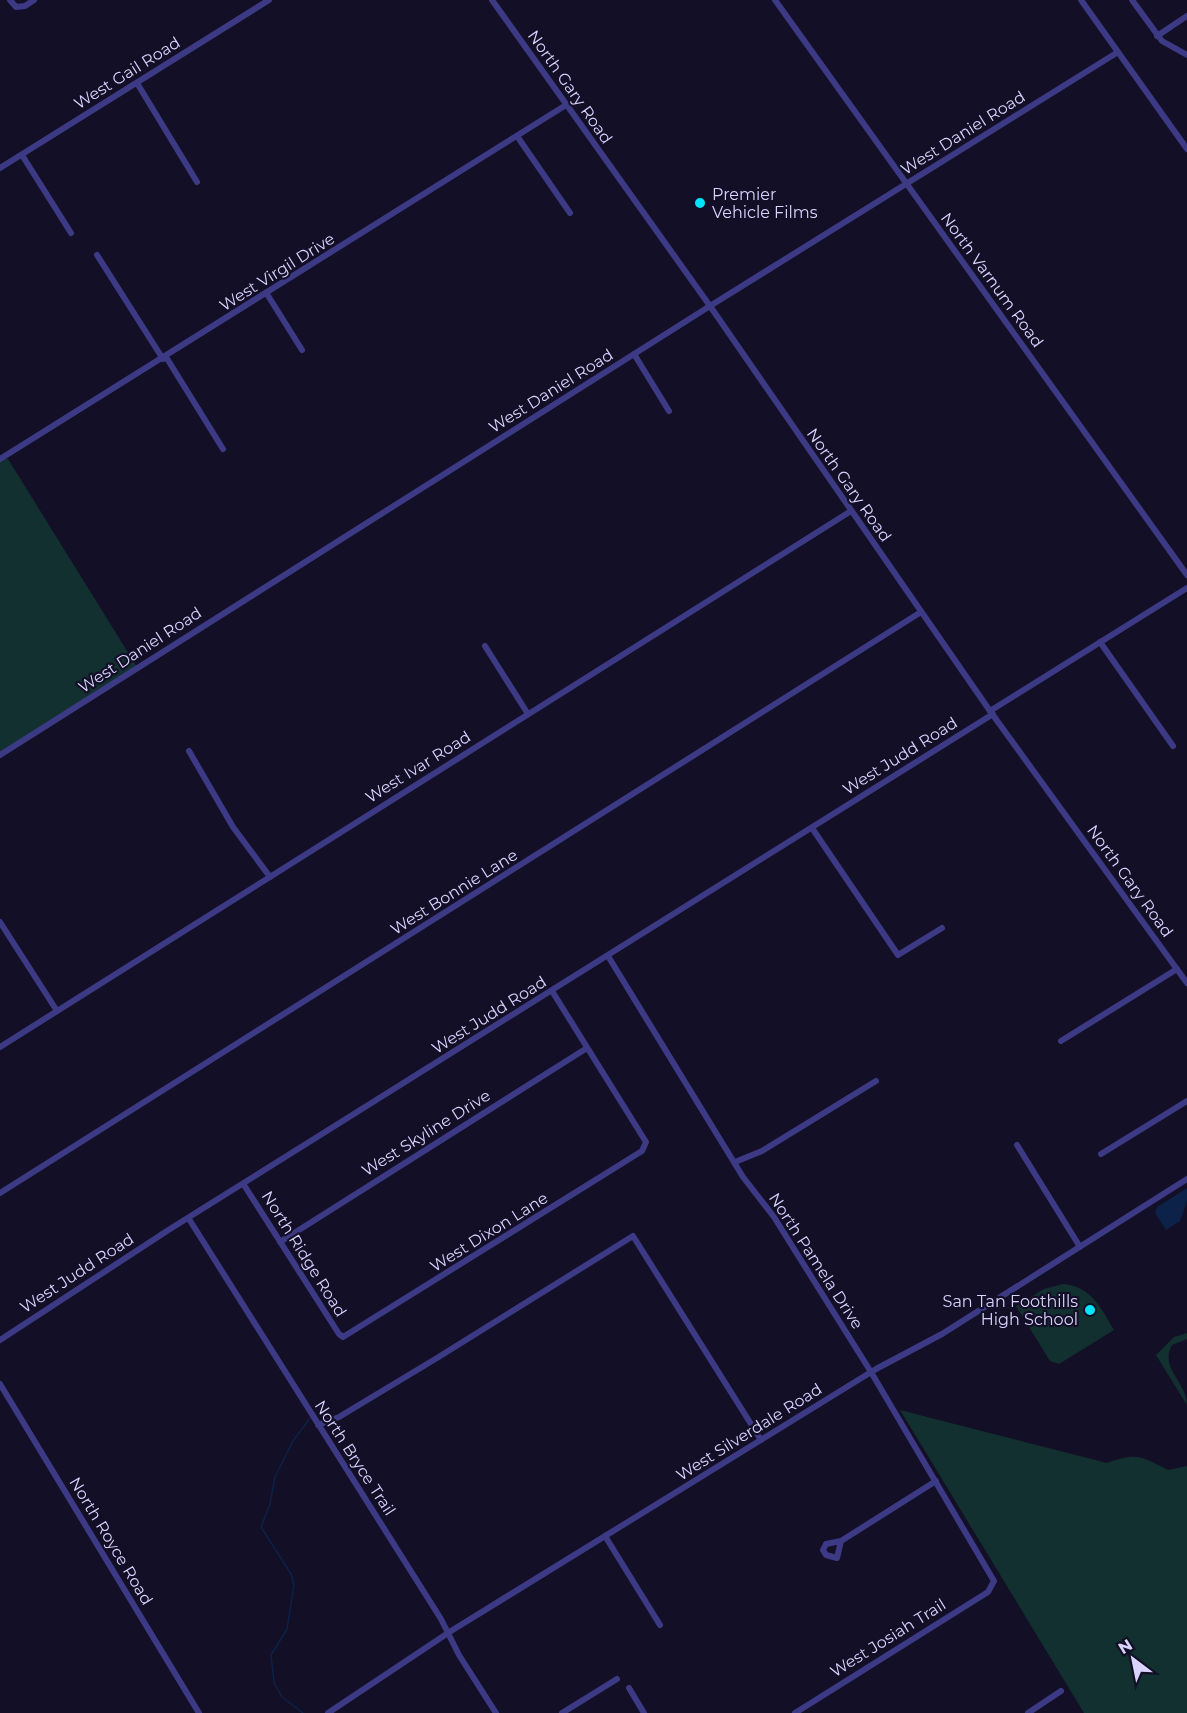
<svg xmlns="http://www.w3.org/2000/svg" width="1187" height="1713" font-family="Montserrat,sans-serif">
  <rect width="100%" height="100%" fill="#130f26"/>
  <g fill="#12302f">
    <path d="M4,458L8,459L137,667L0,753V461Z"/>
    <path d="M1063,1284C1091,1286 1101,1308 1114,1330L1059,1364L1050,1361L1016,1306L1044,1289Z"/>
    <path d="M1187,1333V1339L1172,1345C1159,1368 1187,1382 1187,1405L1156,1355L1174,1337Z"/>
    <path d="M900,1410L1107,1463C1137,1452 1141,1456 1168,1470L1187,1466V1713H1084Z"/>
  </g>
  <path fill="#0c2248" d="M1187,1188V1201L1180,1221L1166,1230L1155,1213L1157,1207Z"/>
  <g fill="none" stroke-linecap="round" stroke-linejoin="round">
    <path stroke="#0c2248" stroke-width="1.5" d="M303,1713L282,1697L274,1683L271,1655L287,1629L294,1585L291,1574L261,1527L270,1504L275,1477L293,1441L310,1418"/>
    <g stroke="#3d3a85" stroke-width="6">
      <path d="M10,0L16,7L25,6L34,0"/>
      <path d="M492,0L710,306L990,711L1187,983"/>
      <path d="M775,0L1187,575"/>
      <path d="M1081,0L1187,149"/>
      <path d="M1132,0L1162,41L1187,55"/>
      <path d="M1157,36L1187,16"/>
      <path d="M137,83L197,182"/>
      <path d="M517,136L570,213"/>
      <path d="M22,155L71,233"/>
      <path d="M0,168L269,0"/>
      <path d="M97,255L163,359"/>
      <path d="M267,294L302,350"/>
      <path d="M634,354L669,411"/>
      <path d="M166,357L223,449"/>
      <path d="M0,459L566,105"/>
      <path d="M1100,642L1173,746"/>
      <path d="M485,646L528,714"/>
      <path d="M990,711L1187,588"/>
      <path d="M189,751L233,827L270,877"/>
      <path d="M0,755L710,306L1118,52"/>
      <path d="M812,828L898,955L942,928"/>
      <path d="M0,922L57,1011"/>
      <path d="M608,956L743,1177L774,1217L871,1372L994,1581L988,1592L795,1713"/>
      <path d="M1061,1041L1177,969"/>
      <path d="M0,1047L851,511"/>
      <path d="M1017,1145L1080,1247"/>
      <path d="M1101,1154L1187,1101"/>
      <path d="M735,1162L762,1151L876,1081"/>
      <path d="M244,1185L339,1334L343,1337L642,1151L646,1142L552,991"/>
      <path d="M0,1193L921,612"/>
      <path d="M189,1219L441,1619L459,1655L496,1713"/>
      <path d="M280,1242L587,1048"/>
      <path d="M0,1340L170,1229L993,714"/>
      <path d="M0,1384L199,1713"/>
      <path d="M318,1425L339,1417L437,1358L633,1236L761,1440"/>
      <path d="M605,1536L660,1625"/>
      <path d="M841,1541L826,1544L823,1550L826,1555L837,1558L841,1541L936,1481"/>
      <path d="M629,1688L644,1713"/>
      <path d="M328,1713L451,1631L876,1369L942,1334L1187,1179"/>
      <path d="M562,1713L617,1679"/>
      <path d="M1028,1713L1061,1691"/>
    </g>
  </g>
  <g fill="#00e5ff" stroke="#130f26" stroke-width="2">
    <circle cx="700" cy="203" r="6"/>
    <circle cx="1090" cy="1310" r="6"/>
  </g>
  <g text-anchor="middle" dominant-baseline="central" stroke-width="4.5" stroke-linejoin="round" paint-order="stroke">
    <g font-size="16" fill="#d9d4ff" stroke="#130f26">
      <text transform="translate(127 73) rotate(-32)">West Gail Road</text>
      <text transform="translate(570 87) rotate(55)">North Gary Road</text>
      <text transform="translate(963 133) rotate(-32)">West Daniel Road</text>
      <text transform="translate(277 272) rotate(-32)">West Virgil Drive</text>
      <text transform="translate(992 280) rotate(54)">North Varnum Road</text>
      <text transform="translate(551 391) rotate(-32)">West Daniel Road</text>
      <text transform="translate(849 485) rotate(55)">North Gary Road</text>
      <text transform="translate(140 650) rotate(-33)">West Daniel Road</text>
      <text transform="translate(900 756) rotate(-32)">West Judd Road</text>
      <text transform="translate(418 767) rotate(-32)">West Ivar Road</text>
      <text transform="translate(1130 881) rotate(54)">North Gary Road</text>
      <text transform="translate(454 892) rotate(-32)">West Bonnie Lane</text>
      <text transform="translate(489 1015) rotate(-32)">West Judd Road</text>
      <text transform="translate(426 1133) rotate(-32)">West Skyline Drive</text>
      <text transform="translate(489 1232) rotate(-32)">West Dixon Lane</text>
      <text transform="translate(304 1254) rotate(58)">North Ridge Road</text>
      <text transform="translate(816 1261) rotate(57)">North Pamela Drive</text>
      <text transform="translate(77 1273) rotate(-33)">West Judd Road</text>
      <text transform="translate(749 1432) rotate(-32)">West Silverdale Road</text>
      <text transform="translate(355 1458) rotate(57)">North Bryce Trail</text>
      <text transform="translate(111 1541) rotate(59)">North Royce Road</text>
      <text transform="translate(888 1638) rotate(-32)">West Josiah Trail</text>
    </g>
    <g font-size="16" fill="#d9d4ff" stroke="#130f26" text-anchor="start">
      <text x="712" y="194">Premier<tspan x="712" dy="18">Vehicle Films</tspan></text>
      <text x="1078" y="1301" text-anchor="end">San Tan Foothills<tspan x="1078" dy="18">High School</tspan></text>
    </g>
  </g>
  <g transform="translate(1133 1659) rotate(328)" stroke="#130f26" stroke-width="4.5" paint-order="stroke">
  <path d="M0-4.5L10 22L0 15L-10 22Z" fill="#d9d4ff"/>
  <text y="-9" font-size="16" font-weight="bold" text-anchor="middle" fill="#d9d4ff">N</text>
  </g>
</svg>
